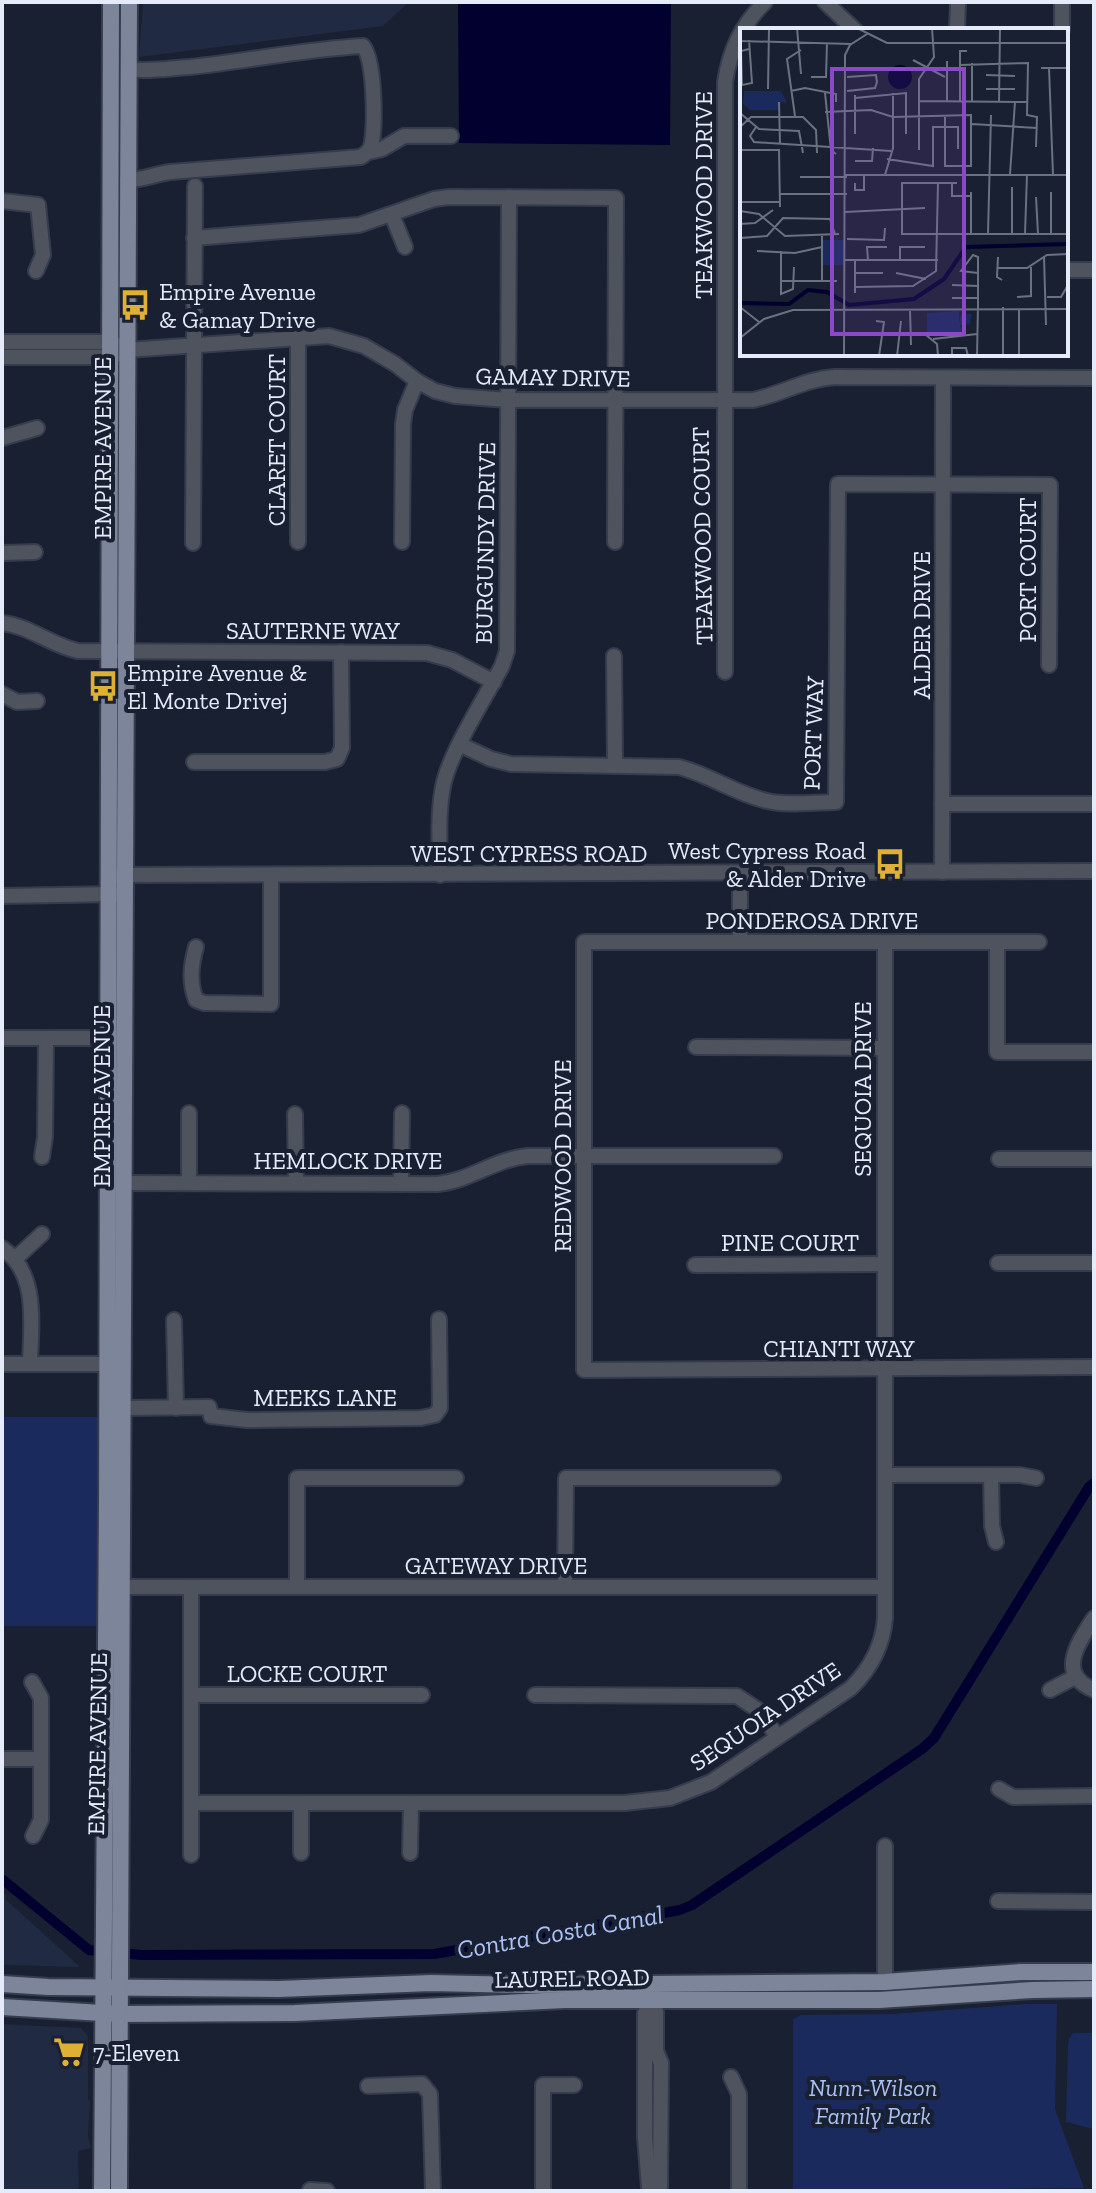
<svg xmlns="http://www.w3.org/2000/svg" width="1096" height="2193" font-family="'Zilla Slab',serif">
  <rect width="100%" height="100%" fill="#182032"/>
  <g fill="#202a42">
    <path d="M143,2H409L383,26L139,57Z"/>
    <path d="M2,1892L7,1896L5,1899L80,1967L2,1965Z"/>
    <path d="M2,2024L81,2028L88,2036V2099L90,2102L88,2137L91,2148L78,2151L79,2191H2Z"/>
  </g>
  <g fill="#1a2a5c">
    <rect x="2" y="1417" width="96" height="209"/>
    <path d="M1026,2004H1057L1055,2109L1084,2188L793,2191V2019L801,2015L893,2014Z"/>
    <path d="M1073,2033H1094V2129L1066,2122L1068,2046L1069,2039Z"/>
  </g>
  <path fill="#01002e" d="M458,2H671L670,145L459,143Z"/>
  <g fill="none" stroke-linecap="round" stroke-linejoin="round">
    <path stroke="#01002e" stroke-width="10" d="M2,1879L89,1950L142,1955L434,1954L680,1910L692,1905L922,1749L934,1738L1089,1487L1094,1483"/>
    <defs>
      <g id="minor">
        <path d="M825,2L855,30"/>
        <path d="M957,30L958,2"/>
        <path d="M1062,30V2"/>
        <path d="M369,152L382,149L404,136H451"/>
        <path d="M127,180C143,180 155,174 170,172L361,157C367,153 371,150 372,142C375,122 375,61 363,46C305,49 248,61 190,67C169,68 149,72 128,69"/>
        <path d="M2,201L38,205L43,255L36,271"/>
        <path d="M392,215L405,247"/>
        <path d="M194,238L359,225L434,199L449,197L616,198L615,542"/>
        <path d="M1066,270H1094"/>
        <path d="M2,342H111L119,346"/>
        <path d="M2,357H111L127,350L329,336L364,346L395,364L417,381L435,391L455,396L508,400H753C783,394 804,379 835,377L1094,378"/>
        <path d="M2,438L37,428"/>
        <path d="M298,542V338"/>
        <path d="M402,542L403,424L405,410L417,381"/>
        <path d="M193,543L195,186"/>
        <path d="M2,553L35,552"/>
        <path d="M2,623C30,626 50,645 78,651L427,653L452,660L494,682"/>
        <path d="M614,656L615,766"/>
        <path d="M725,672V82C730,49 742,25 765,2"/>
        <path d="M2,694L17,702L37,701"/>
        <path d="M461,745L491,759L511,764L679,767C710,775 736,794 767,801C788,806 814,802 836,802L838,484L1050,485L1049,665"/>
        <path d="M194,762H325L337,759L342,748L341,652"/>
        <path d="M942,804H1094"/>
        <path d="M942,872L943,378"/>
        <path d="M740,874V942"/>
        <path d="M114,875L1094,871"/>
        <path d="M440,875C440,845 437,812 444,782C452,749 485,698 502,666L507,651L509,197"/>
        <path d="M2,896L118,894"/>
        <path d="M997,942V1052H1094"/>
        <path d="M1039,942H584V1370L1094,1367"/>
        <path d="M196,947C191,965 189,982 196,1000L204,1003L271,1004V875"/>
        <path d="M2,1038H118"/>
        <path d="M696,1047L884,1048"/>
        <path d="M189,1113V1183"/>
        <path d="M295,1114L296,1183"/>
        <path d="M42,1157L45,1137L46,1038"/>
        <path d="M999,1159H1094"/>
        <path d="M116,1183L437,1184C470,1181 494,1159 528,1156H774"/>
        <path d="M401,1184L402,1113"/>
        <path d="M2,1248C39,1273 31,1324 30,1364"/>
        <path d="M16,1258L42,1234"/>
        <path d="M998,1263H1094"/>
        <path d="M695,1265L885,1264"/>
        <path d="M174,1320L176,1408"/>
        <path d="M2,1364H118"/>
        <path d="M124,1408L209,1407L211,1416L247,1420L421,1418L435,1415L440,1408L439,1319"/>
        <path d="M885,1475H1020L1036,1478"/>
        <path d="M991,1475L992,1526L996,1542"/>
        <path d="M297,1586V1478H456"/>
        <path d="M113,1587H885"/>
        <path d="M191,1587V1855"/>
        <path d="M565,1587L566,1478H773"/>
        <path d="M1094,1618C1078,1643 1056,1674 1094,1690"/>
        <path d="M32,1682L41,1698V1820L33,1836"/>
        <path d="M1050,1690L1075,1677"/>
        <path d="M192,1695H422"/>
        <path d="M535,1695L737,1696L758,1710L778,1737"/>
        <path d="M2,1759H41"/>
        <path d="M999,1789L1013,1797L1094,1796"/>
        <path d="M192,1803H624L670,1798L711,1782L851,1688C871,1668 883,1646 885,1618V942"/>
        <path d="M885,1846V1982"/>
        <path d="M301,1853V1803"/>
        <path d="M410,1853L411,1803"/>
        <path d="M998,1901L1094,1902"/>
        <path d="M653,1992L656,2012V2051L661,2063L660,2187L656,2191"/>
        <path d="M731,2077L739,2094V2191"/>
        <path d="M368,2086L422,2084L430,2094L433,2191"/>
        <path d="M310,2190L327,2191"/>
        <path d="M543,2191V2085H574"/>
        <path d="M652,2191L649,2187L645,2137V2013L653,2001"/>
      </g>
      <g id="major">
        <path d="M2,1984L48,1987L279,1989L431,1983L528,1985L885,1982L1021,1972H1094"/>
        <path d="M2,2007L119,2014L295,2013L565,2000H879L1033,1990L1094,1989"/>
        <path d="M102,2191L107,1505L111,2"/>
        <path d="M119,2191L129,2"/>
      </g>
    </defs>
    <use href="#minor" stroke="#353c4e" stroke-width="18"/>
    <use href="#major" stroke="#353c4e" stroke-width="20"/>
    <use href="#minor" stroke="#4f535d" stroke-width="14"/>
    <use href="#major" stroke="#7c8599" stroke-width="16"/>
  </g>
  <defs>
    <symbol id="bus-bare" viewBox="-9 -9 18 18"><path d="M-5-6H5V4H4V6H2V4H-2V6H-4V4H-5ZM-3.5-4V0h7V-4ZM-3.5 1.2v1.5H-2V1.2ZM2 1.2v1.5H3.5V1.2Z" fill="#dfb034" stroke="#182032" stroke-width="2.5" paint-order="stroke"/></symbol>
    <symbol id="supermarket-bare" viewBox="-9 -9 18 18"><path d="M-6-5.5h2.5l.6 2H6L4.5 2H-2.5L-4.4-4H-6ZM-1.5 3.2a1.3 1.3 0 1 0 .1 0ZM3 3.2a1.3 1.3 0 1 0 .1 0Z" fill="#dfb034" stroke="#182032" stroke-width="2.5" paint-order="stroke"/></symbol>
  </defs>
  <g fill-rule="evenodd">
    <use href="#bus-bare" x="113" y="283" width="44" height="44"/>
    <use href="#bus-bare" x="81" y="664" width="44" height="44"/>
    <use href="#bus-bare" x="868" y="842" width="44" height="44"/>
    <use href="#supermarket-bare" x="47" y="2030" width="44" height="44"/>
  </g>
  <g text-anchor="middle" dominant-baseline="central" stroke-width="8" stroke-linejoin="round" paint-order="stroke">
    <g font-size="24" fill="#e5ebf8" stroke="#182032">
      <text transform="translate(703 195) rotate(-90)">TEAKWOOD DRIVE</text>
      <text transform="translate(553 377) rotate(1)">GAMAY DRIVE</text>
      <text transform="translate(276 440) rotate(-90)">CLARET COURT</text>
      <text transform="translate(102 448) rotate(-90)">EMPIRE AVENUE</text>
      <text transform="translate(702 536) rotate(-91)">TEAKWOOD COURT</text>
      <text transform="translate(485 543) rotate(-89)">BURGUNDY DRIVE</text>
      <text transform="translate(1027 570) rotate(-90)">PORT COURT</text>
      <text transform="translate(921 625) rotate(-90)">ALDER DRIVE</text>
      <text x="313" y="630">SAUTERNE WAY</text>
      <text transform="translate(813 733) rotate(-88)">PORT WAY</text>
      <text x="529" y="853">WEST CYPRESS ROAD</text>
      <text x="812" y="920">PONDEROSA DRIVE</text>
      <text transform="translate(862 1089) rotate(-90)">SEQUOIA DRIVE</text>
      <text transform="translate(101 1096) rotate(-90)">EMPIRE AVENUE</text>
      <text transform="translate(562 1156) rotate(-90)">REDWOOD DRIVE</text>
      <text x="348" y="1160">HEMLOCK DRIVE</text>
      <text x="790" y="1242">PINE COURT</text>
      <text x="839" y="1348">CHIANTI WAY</text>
      <text x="325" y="1397">MEEKS LANE</text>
      <text x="496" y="1565">GATEWAY DRIVE</text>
      <text x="307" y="1673">LOCKE COURT</text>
      <text transform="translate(765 1716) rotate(-34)">SEQUOIA DRIVE</text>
      <text transform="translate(97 1744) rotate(-89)">EMPIRE AVENUE</text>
      <text transform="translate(572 1978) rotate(-1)">LAUREL ROAD</text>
    </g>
    <g font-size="24" fill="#e5ebf8" stroke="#182032" text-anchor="start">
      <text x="159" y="291">Empire Avenue<tspan x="159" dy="28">&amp; Gamay Drive</tspan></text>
      <text x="127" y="672">Empire Avenue &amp;<tspan x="127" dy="28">El Monte Drivej</tspan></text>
      <text x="866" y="850" text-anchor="end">West Cypress Road<tspan x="866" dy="28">&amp; Alder Drive</tspan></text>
      <text x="93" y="2052">7-Eleven</text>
    </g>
    <g font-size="24" font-style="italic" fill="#acc1f3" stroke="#182032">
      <text x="873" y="2087">Nunn-Wilson<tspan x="873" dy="28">Family Park</tspan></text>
    </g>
    <g font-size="26" font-style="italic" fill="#aec3f5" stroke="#182032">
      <text transform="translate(560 1932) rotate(-10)">Contra Costa Canal</text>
    </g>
  </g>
  <g transform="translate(740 28)">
    <rect width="328" height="328" fill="#182032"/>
    <path d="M4,63H41L47,75L41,74L39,82H10L3,76ZM83,212H104V237H83ZM219,283V296L221,286H232L230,296L220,297L223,305L187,306V285Z" fill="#1a2a5c"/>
    <path d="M148 49a12 12 0 1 1 24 0a12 12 0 1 1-24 0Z" fill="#01002e"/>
    <path fill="none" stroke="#01002e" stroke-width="4" d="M0,275L49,276L68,262L87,264L109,277L174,271L204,251L226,219L328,216"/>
    <path fill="none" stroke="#6a7181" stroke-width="2" d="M57,0L61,46M117,0L147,15H328M0,13L111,16M9,21L1,23L2,57L12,55L9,12M173,32L205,49M207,33V73M232,35V74M220,37L288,35L287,87L297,89L296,119M301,40H328M309,40L313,147M246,47L275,48M71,49H86L87,15M28,61L29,0M246,61H275M51,63L65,60L96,66V74M107,63L135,60L137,54L136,47L107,49M85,65L91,122L96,126M115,70L166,65V106M179,73L288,74M39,74L40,116M220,74V23H227M259,74L260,0M85,84L131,82L153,89L231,87V138H205M0,85L19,101L59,103L63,125M55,88L47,31L61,22M232,96L297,100M0,99L11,89H63L76,102L77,125M16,99L10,108L14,114L151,123M115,106V67M0,122H39L40,179M179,122V51L194,29L192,0M147,131L193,138V99H218V121M115,133H132L133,120M205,139V87M270,146L275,74M105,147H328M145,147L153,120V65M60,149H107M115,155V162H124V147M212,155V168H231M217,155H162V206H328M40,166H107M296,169L298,206M0,174H40M0,183L19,186L45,208L99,206M105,184L185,180M0,196L15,195L33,182M82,206V253M231,206V164M248,206L251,87M272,206V159M285,206L287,146M311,206V164M0,210L27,208L43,190L90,191L95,206M107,211L144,212L145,200M17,223L55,225L82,219M41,223V266L53,261L54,239M258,229L257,249L262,252M304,229L306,297M105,232H198M115,232V265M128,232L127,219H147M160,232V219H185M258,240H287L307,227L328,226M115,245H143M156,245L186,251M40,253H97M212,257L238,258M115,259L173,258L196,243L198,155M277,269L291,268V239M307,269H321L328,257M212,270H238M0,279L19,294M263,279V328M279,281V328M170,282L171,317M136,293L144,294L139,328M129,305L186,307L197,316L198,328M0,310L24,291L53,282L328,281M193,311L237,306M104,328L105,27L110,17L127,6M157,328L161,293M212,328V320H226L228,328M237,328L238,277V229L233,227L221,243L238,245"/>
    <path fill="#8b49c8" fill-opacity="0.15" stroke="#8b49c8" stroke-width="4" d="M92,41H224V306H92Z"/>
    <rect width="328" height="328" fill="none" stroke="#e5ebf8" stroke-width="4"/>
  </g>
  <rect width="1096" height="2193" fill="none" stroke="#e5ebf8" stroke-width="8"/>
</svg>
